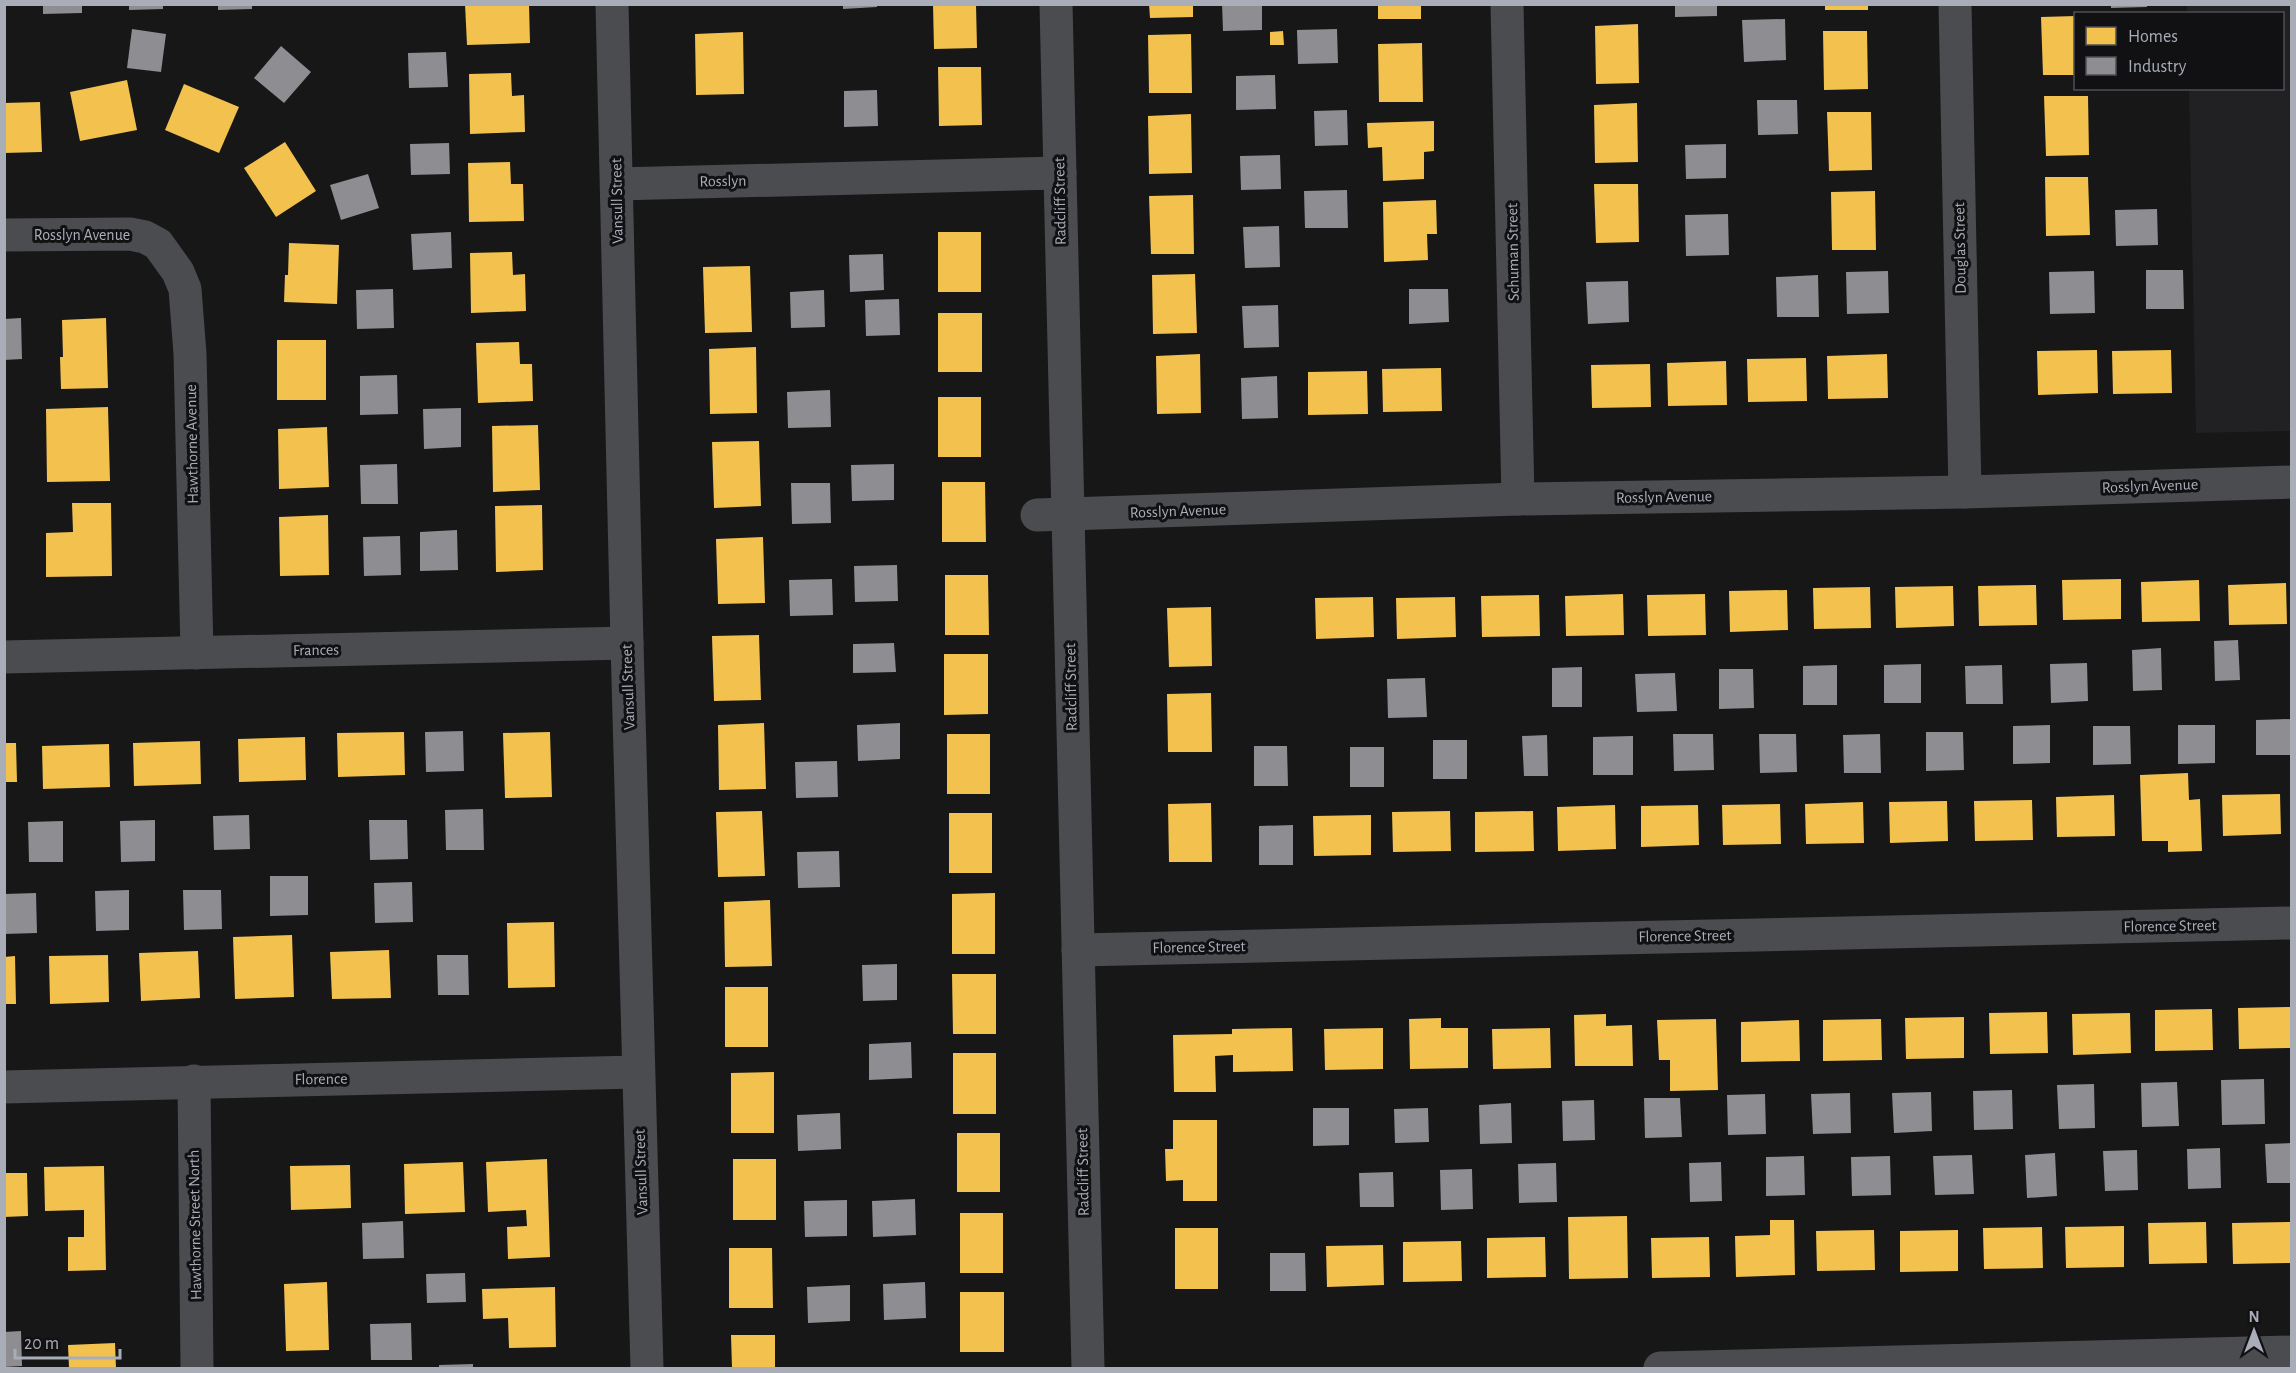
<svg xmlns="http://www.w3.org/2000/svg" width="2296" height="1373" font-family="'Alegreya Sans',sans-serif">
  <rect width="100%" height="100%" fill="#171717"/>
  <path fill="#212123" d="M2187,5H2291V431L2196,433L2189,89L2282,88V14L2187,13Z"/>
  <g fill="#f2c14e">
    <path d="M465,4H529L530,43L467,45Z"/>
    <path d="M933,4H976L977,48L934,49Z"/>
    <path d="M1149,4H1193V17L1150,18Z"/>
    <rect x="1378" y="4" width="43" height="15"/>
    <rect x="1825" y="4" width="43" height="6"/>
    <path d="M2076,16V75H2043L2041,17Z"/>
    <path d="M1638,24L1639,83L1596,84L1595,26Z"/>
    <path d="M1283,31L1284,45H1270V32Z"/>
    <path d="M1823,31H1867L1868,89L1824,90Z"/>
    <path d="M743,32L744,94L696,95L695,34Z"/>
    <path d="M1191,34L1192,93H1149L1148,35Z"/>
    <path d="M1422,43L1423,102H1379L1378,44Z"/>
    <path d="M938,67H981L982,125L939,126Z"/>
    <path d="M511,73L512,96L524,95L525,132L470,134L469,74Z"/>
    <path d="M127,80L137,130L80,141L70,92Z"/>
    <path d="M184,84L239,107L219,153L165,130Z"/>
    <path d="M2044,96H2088L2089,155L2046,156Z"/>
    <path d="M40,102L42,152L4,153V103Z"/>
    <path d="M1637,103L1638,162L1595,163L1594,105Z"/>
    <path d="M1827,112H1871L1872,170L1829,171Z"/>
    <path d="M1191,114L1192,173L1149,174L1148,116Z"/>
    <path d="M1434,121V151L1424,152V179L1383,181L1382,147L1368,148L1367,123Z"/>
    <path d="M285,142L316,191L276,217L244,168Z"/>
    <path d="M510,162L511,184H523L524,221L469,222L468,163Z"/>
    <path d="M2045,177H2088L2090,235L2046,236Z"/>
    <path d="M1594,184H1638L1639,242L1596,243Z"/>
    <path d="M1875,191L1876,250H1832L1831,192Z"/>
    <path d="M1193,195L1194,254H1151L1149,196Z"/>
    <path d="M1436,200L1437,234H1427L1428,260L1384,262L1383,202Z"/>
    <rect x="938" y="232" width="43" height="60"/>
    <path d="M289,243L339,245L337,304L284,302L285,275H288Z"/>
    <path d="M512,252L513,275L525,274L526,311L471,313L470,253Z"/>
    <path d="M750,266L752,332L705,333L703,267Z"/>
    <path d="M1195,274L1197,333L1153,334L1152,275Z"/>
    <rect x="938" y="313" width="44" height="59"/>
    <path d="M106,318L108,388L61,389L60,357H63L62,320Z"/>
    <rect x="277" y="340" width="49" height="60"/>
    <path d="M519,342L520,364H532L533,401L478,403L476,343Z"/>
    <path d="M756,347L757,413L710,414L709,349Z"/>
    <path d="M2097,350L2098,393L2038,395L2037,351Z"/>
    <path d="M2171,350L2172,393L2113,394L2112,351Z"/>
    <path d="M1200,354L1201,413L1157,414L1156,356Z"/>
    <path d="M1887,354L1888,398L1828,399L1827,356Z"/>
    <path d="M1806,358L1807,401L1748,402L1747,359Z"/>
    <path d="M1726,361L1727,405L1668,406L1667,363Z"/>
    <path d="M1650,364L1651,407L1592,408L1591,365Z"/>
    <path d="M1441,368L1442,411L1383,412L1382,369Z"/>
    <path d="M1367,371L1368,414L1308,415V372Z"/>
    <rect x="938" y="397" width="43" height="60"/>
    <path d="M108,407L110,481L47,482L46,409Z"/>
    <path d="M538,425L540,490L493,492L492,426Z"/>
    <path d="M327,427L329,487L279,489L278,429Z"/>
    <path d="M759,441L761,506L714,508L712,442Z"/>
    <path d="M942,482H985L986,542H942Z"/>
    <path d="M72,503H111L112,576L46,577V533L73,532Z"/>
    <path d="M542,505L543,570L496,572L495,506Z"/>
    <path d="M328,515L329,575L280,576L279,517Z"/>
    <path d="M763,537L765,603L718,604L716,539Z"/>
    <path d="M945,575H988L989,635H945Z"/>
    <path d="M2121,579V619L2063,620L2062,580Z"/>
    <path d="M2199,580L2200,621L2142,622L2141,582Z"/>
    <path d="M2286,583L2287,624L2229,625L2228,585Z"/>
    <path d="M2036,585L2037,625L1979,626L1978,586Z"/>
    <path d="M1953,586L1954,626L1896,628L1895,587Z"/>
    <path d="M1870,587L1871,628L1814,629L1813,588Z"/>
    <path d="M1787,590L1788,630L1730,632L1729,591Z"/>
    <path d="M1623,594L1624,635L1566,636L1565,596Z"/>
    <path d="M1705,594L1706,635L1648,636L1647,595Z"/>
    <path d="M1539,595L1540,636L1482,637L1481,596Z"/>
    <path d="M1373,597L1374,637L1316,639L1315,598Z"/>
    <path d="M1455,597L1456,637L1397,639L1396,598Z"/>
    <path d="M1211,607L1212,666L1169,667L1167,608Z"/>
    <path d="M759,635L761,700L714,701L712,636Z"/>
    <path d="M944,654H988V714L944,715Z"/>
    <path d="M1211,693L1212,752H1168L1167,694Z"/>
    <path d="M764,723L766,789L719,790L718,725Z"/>
    <path d="M404,732L405,775L338,777L337,733Z"/>
    <path d="M550,732L552,797L505,798L503,733Z"/>
    <rect x="947" y="734" width="43" height="60"/>
    <path d="M305,737L306,780L239,782L238,739Z"/>
    <path d="M200,741L201,784L134,786L133,743Z"/>
    <path d="M4,743H16L17,782H4Z"/>
    <path d="M109,744L110,787L43,789L42,746Z"/>
    <path d="M2188,773L2189,800L2200,799L2202,851L2168,852V841H2142L2140,775Z"/>
    <path d="M2280,794L2281,834L2223,836L2222,795Z"/>
    <path d="M2114,795L2115,836L2057,837L2056,797Z"/>
    <path d="M2032,800L2033,840L1975,841L1974,801Z"/>
    <path d="M1947,801L1948,841L1890,843L1889,802Z"/>
    <path d="M1863,802L1864,843L1806,844L1805,804Z"/>
    <path d="M1211,803L1212,862H1169L1168,804Z"/>
    <path d="M1780,804L1781,844L1723,845L1722,805Z"/>
    <path d="M1615,805L1616,849L1558,851L1557,807Z"/>
    <path d="M1698,805L1699,845L1641,847V806Z"/>
    <path d="M762,811L765,876L718,877L716,812Z"/>
    <path d="M1450,811L1451,851L1393,852L1392,812Z"/>
    <path d="M1533,811L1534,851L1475,852V812Z"/>
    <rect x="949" y="813" width="43" height="60"/>
    <path d="M1371,815V855L1314,856L1313,816Z"/>
    <path d="M995,893V954H952V894Z"/>
    <path d="M770,900L772,966L725,967L724,902Z"/>
    <path d="M554,922L555,987L508,988L507,923Z"/>
    <path d="M292,935L294,997L235,999L233,937Z"/>
    <path d="M389,950L391,998L332,999L330,952Z"/>
    <path d="M198,951L200,998L141,1001L139,953Z"/>
    <path d="M108,955L109,1002L50,1004L49,956Z"/>
    <path d="M15,956L16,1004H4V957Z"/>
    <path d="M952,974H996V1034H953Z"/>
    <rect x="725" y="987" width="43" height="60"/>
    <path d="M2292,1007V1048L2239,1049L2238,1008Z"/>
    <path d="M2212,1009L2213,1050L2155,1051V1010Z"/>
    <path d="M2047,1012L2048,1053L1990,1054L1989,1013Z"/>
    <path d="M2130,1013L2131,1053L2073,1055L2072,1014Z"/>
    <path d="M1606,1014V1026L1632,1025L1633,1066H1575L1574,1015Z"/>
    <path d="M1964,1017V1058L1906,1059L1905,1018Z"/>
    <path d="M1441,1018V1028H1468V1068L1410,1069L1409,1019Z"/>
    <path d="M1716,1019L1718,1090L1670,1091V1060H1659L1657,1020Z"/>
    <path d="M1881,1019L1882,1060L1823,1061V1020Z"/>
    <path d="M1799,1020L1800,1061L1741,1062V1022Z"/>
    <path d="M1292,1028L1293,1071L1233,1072V1055L1215,1056L1216,1092H1174L1173,1035L1232,1034V1029Z"/>
    <path d="M1383,1028V1069L1325,1070L1324,1029Z"/>
    <path d="M1550,1028L1551,1068L1493,1069L1492,1029Z"/>
    <rect x="953" y="1053" width="43" height="61"/>
    <path d="M774,1072V1133H731V1073Z"/>
    <path d="M1173,1120H1217V1201H1183V1180L1166,1181L1165,1149H1173Z"/>
    <rect x="957" y="1133" width="43" height="59"/>
    <path d="M547,1159L550,1257L508,1259L507,1227L527,1226L526,1210L488,1212L486,1162Z"/>
    <rect x="733" y="1159" width="43" height="61"/>
    <path d="M463,1162L465,1212L405,1214L404,1164Z"/>
    <path d="M350,1165L351,1208L291,1210L290,1166Z"/>
    <path d="M104,1166L106,1270L68,1271V1237H84V1210L45,1211L44,1167Z"/>
    <path d="M4,1173H27L28,1216L4,1217Z"/>
    <rect x="960" y="1213" width="43" height="60"/>
    <path d="M1627,1216L1628,1278L1569,1279L1568,1217Z"/>
    <path d="M1770,1220H1794L1795,1275L1736,1277L1735,1236L1770,1235Z"/>
    <path d="M2206,1222L2207,1263L2149,1264L2148,1223Z"/>
    <path d="M2290,1222L2291,1263L2233,1264L2232,1223Z"/>
    <path d="M2124,1226V1267L2066,1268L2065,1227Z"/>
    <path d="M2042,1227L2043,1268L1984,1269L1983,1228Z"/>
    <rect x="1175" y="1228" width="43" height="61"/>
    <path d="M1874,1230L1875,1270L1817,1271L1816,1231Z"/>
    <path d="M1958,1230V1271L1900,1272V1231Z"/>
    <path d="M1545,1237L1546,1277L1487,1278V1238Z"/>
    <path d="M1709,1237L1710,1277L1652,1278L1651,1238Z"/>
    <path d="M1461,1241L1462,1281L1403,1282V1242Z"/>
    <path d="M1383,1245L1384,1285L1327,1287L1326,1246Z"/>
    <path d="M729,1248H772L773,1308H729Z"/>
    <path d="M327,1282L329,1350L286,1351L284,1284Z"/>
    <path d="M555,1287L556,1347L509,1348L508,1318L483,1319L482,1289Z"/>
    <rect x="960" y="1292" width="44" height="60"/>
    <path d="M731,1335H775V1368H732Z"/>
    <path d="M115,1343L116,1368H69L68,1345Z"/>
  </g>
  <g fill="#8d8d92">
    <path d="M43,4H82V13L43,14Z"/>
    <path d="M129,4H163V9L129,10Z"/>
    <path d="M218,4H252V9L218,10Z"/>
    <path d="M843,4H877V7L843,9Z"/>
    <path d="M1222,4H1262V30L1223,31Z"/>
    <path d="M1675,4H1717V16L1675,17Z"/>
    <path d="M2111,4H2147V7L2111,8Z"/>
    <path d="M1785,19L1786,60L1744,62L1742,20Z"/>
    <path d="M132,29L166,34L161,72L127,68Z"/>
    <path d="M1337,29L1338,63L1298,64L1297,30Z"/>
    <path d="M281,46L311,72L284,103L254,78Z"/>
    <path d="M446,52L448,87L409,88L408,53Z"/>
    <path d="M1275,75L1276,109L1236,110V76Z"/>
    <path d="M877,90L878,126L844,127V91Z"/>
    <path d="M1757,100H1797L1798,134L1758,135Z"/>
    <path d="M1347,110L1348,145L1315,146L1314,111Z"/>
    <path d="M449,143L450,174L411,175L410,144Z"/>
    <path d="M1726,144V178L1686,179L1685,145Z"/>
    <path d="M1280,155L1281,189L1241,190L1240,156Z"/>
    <path d="M368,174L379,208L341,220L330,185Z"/>
    <path d="M1347,190L1348,228H1305L1304,191Z"/>
    <path d="M2157,209L2158,245L2116,246L2115,210Z"/>
    <path d="M1728,214L1729,255L1686,256L1685,215Z"/>
    <path d="M1279,226L1280,267L1245,268L1243,227Z"/>
    <path d="M451,232L452,268L413,270L411,234Z"/>
    <path d="M883,254L884,290L850,292L849,255Z"/>
    <path d="M2146,270H2183L2184,309H2146Z"/>
    <path d="M1888,271L1889,313L1847,314L1846,272Z"/>
    <path d="M2094,271L2095,313L2050,314L2049,272Z"/>
    <path d="M1818,275L1819,317H1777L1776,277Z"/>
    <path d="M1628,281L1629,322L1588,324L1586,282Z"/>
    <path d="M393,289L394,328L357,329L356,290Z"/>
    <path d="M1409,289H1448L1449,322L1409,324Z"/>
    <path d="M824,290L825,327L791,328L790,292Z"/>
    <path d="M899,299L900,335L866,336L865,300Z"/>
    <path d="M1278,305L1279,347L1244,348L1242,306Z"/>
    <path d="M21,318L22,359L4,360V319Z"/>
    <path d="M397,375L398,414L360,415V376Z"/>
    <path d="M1277,376L1278,418L1242,419L1241,378Z"/>
    <path d="M830,390L831,427L788,428L787,392Z"/>
    <path d="M461,408V447L424,449L423,409Z"/>
    <path d="M397,464L398,504H361L360,465Z"/>
    <path d="M894,464V500L852,501L851,465Z"/>
    <path d="M791,483H830L831,523L792,524Z"/>
    <path d="M457,530L458,570L420,571V532Z"/>
    <path d="M400,536L401,575L364,576L363,537Z"/>
    <path d="M897,565L898,601L855,602L854,566Z"/>
    <path d="M832,579L833,615L790,616L789,580Z"/>
    <path d="M2238,640L2240,680L2215,681L2214,641Z"/>
    <path d="M894,643L896,672L853,673V644Z"/>
    <path d="M2161,648L2162,690L2133,691L2132,650Z"/>
    <path d="M2087,663L2088,701L2051,703L2050,664Z"/>
    <path d="M1921,664V703H1884V665Z"/>
    <path d="M1837,665V705H1803V666Z"/>
    <path d="M2002,665L2003,704H1966L1965,666Z"/>
    <path d="M1582,667V707H1552V668Z"/>
    <path d="M1719,669H1753L1754,708L1719,709Z"/>
    <path d="M1675,673L1677,711L1637,712L1635,674Z"/>
    <path d="M1425,678L1427,717L1388,718L1387,679Z"/>
    <path d="M2292,719V755H2256V720Z"/>
    <path d="M900,723V759L858,761L857,725Z"/>
    <path d="M2050,725V763L2013,764V726Z"/>
    <path d="M2178,725H2215V763L2178,764Z"/>
    <path d="M2093,726H2130L2131,764L2093,765Z"/>
    <path d="M463,731L464,771L426,772L425,732Z"/>
    <path d="M1926,732H1963L1964,770L1926,771Z"/>
    <path d="M1673,734H1713L1714,770L1674,771Z"/>
    <path d="M1759,734H1796L1797,772L1760,773Z"/>
    <path d="M1880,734L1881,773H1844L1843,735Z"/>
    <path d="M1547,735L1548,776H1524L1522,736Z"/>
    <path d="M1633,736V775H1593V737Z"/>
    <rect x="1433" y="740" width="34" height="39"/>
    <path d="M1254,746H1287L1288,786H1254Z"/>
    <rect x="1350" y="747" width="34" height="40"/>
    <path d="M837,761L838,797L796,798L795,762Z"/>
    <path d="M483,809L484,850H446L445,810Z"/>
    <path d="M249,815L250,849L214,850L213,816Z"/>
    <path d="M155,820V861L121,862L120,821Z"/>
    <path d="M369,820H407L408,859L370,860Z"/>
    <path d="M63,821V862H29L28,822Z"/>
    <path d="M1293,825V865H1259V826Z"/>
    <path d="M839,851L840,887L798,888L797,852Z"/>
    <path d="M270,876H308V915L270,916Z"/>
    <path d="M412,882L413,922L375,923L374,883Z"/>
    <path d="M129,890V930L96,931L95,891Z"/>
    <path d="M183,890H221L222,929L184,930Z"/>
    <path d="M36,893L37,933L4,934V894Z"/>
    <path d="M437,955H468L469,995H438Z"/>
    <path d="M897,964V1000L863,1001L862,965Z"/>
    <path d="M911,1042L912,1078L869,1080V1044Z"/>
    <path d="M2264,1079L2265,1124L2222,1125L2221,1080Z"/>
    <path d="M2177,1082L2179,1126L2142,1127L2141,1083Z"/>
    <path d="M2094,1084L2095,1128L2059,1129L2057,1085Z"/>
    <path d="M2012,1090L2013,1129L1974,1130L1973,1091Z"/>
    <path d="M1931,1092L1932,1131L1894,1133L1892,1093Z"/>
    <path d="M1850,1093L1851,1133L1813,1134L1811,1094Z"/>
    <path d="M1765,1094L1766,1134L1728,1135L1727,1095Z"/>
    <path d="M1644,1098H1680L1682,1137L1645,1138Z"/>
    <path d="M1594,1100L1595,1140L1563,1141L1562,1101Z"/>
    <path d="M1511,1103L1512,1143L1480,1144L1479,1105Z"/>
    <path d="M1313,1108H1349V1145L1313,1146Z"/>
    <path d="M1428,1108L1429,1142L1395,1143L1394,1109Z"/>
    <path d="M840,1113L841,1149L798,1151L797,1115Z"/>
    <path d="M2292,1143V1183H2267L2265,1144Z"/>
    <path d="M2220,1148L2221,1188L2188,1189L2187,1149Z"/>
    <path d="M2137,1150L2138,1190L2105,1191L2103,1151Z"/>
    <path d="M2055,1153L2057,1196L2027,1198L2025,1155Z"/>
    <path d="M1972,1155L1974,1194L1935,1195L1933,1156Z"/>
    <path d="M1804,1156L1805,1195L1766,1196V1157Z"/>
    <path d="M1890,1156L1891,1195L1852,1196L1851,1157Z"/>
    <path d="M1721,1162L1722,1201L1690,1202L1689,1163Z"/>
    <path d="M1556,1163L1557,1202L1519,1203L1518,1164Z"/>
    <path d="M1472,1169L1473,1209L1441,1210L1440,1170Z"/>
    <path d="M1393,1172L1394,1207H1360L1359,1173Z"/>
    <path d="M915,1199L916,1235L873,1237L872,1201Z"/>
    <path d="M847,1200V1236L805,1237L804,1201Z"/>
    <path d="M403,1221L404,1258L363,1259L362,1223Z"/>
    <path d="M1270,1253H1305L1306,1291H1270Z"/>
    <path d="M465,1273L466,1302L427,1303L426,1274Z"/>
    <path d="M925,1282L926,1318L884,1320L883,1284Z"/>
    <path d="M850,1285V1321L808,1323L807,1287Z"/>
    <path d="M411,1323L412,1360H371L370,1324Z"/>
    <path d="M21,1331L22,1366L4,1367V1332Z"/>
    <path d="M473,1364V1368H439V1365Z"/>
  </g>
  <g fill="none" stroke-linecap="round" stroke-linejoin="round">
    <g stroke="#4b4c50" stroke-width="33">
      <path d="M612,4L627,643L647,1368"/>
      <path d="M1056,4L1088,1368"/>
      <path d="M1507,4L1518,499"/>
      <path d="M1955,4L1965,492"/>
      <path d="M617,184L1060,173"/>
      <path d="M4,235L130,234L145,237L158,244L178,272L185,289L190,354L197,653"/>
      <path d="M1037,515L1518,499L1965,492L2292,482"/>
      <path d="M4,657L627,643"/>
      <path d="M1078,950L2292,923"/>
      <path d="M194,1081L197,1368"/>
      <path d="M4,1087L638,1072"/>
      <path d="M1660,1368L2292,1352"/>
    </g>
  </g>
  <g text-anchor="middle" dominant-baseline="central" stroke-width="6" stroke-linejoin="round" paint-order="stroke">
    <g font-size="16" fill="#a8adb8" stroke="#111113">
      <text transform="translate(723 181) rotate(-1)">Rosslyn</text>
      <text transform="translate(617 201) rotate(-91)">Vansull Street</text>
      <text transform="translate(1060 201) rotate(-91)">Radcliff Street</text>
      <text x="82" y="235">Rosslyn Avenue</text>
      <text transform="translate(1960 248) rotate(-91)">Douglas Street</text>
      <text transform="translate(1513 252) rotate(-91)">Schuman Street</text>
      <text transform="translate(192 444) rotate(-91)">Hawthorne Avenue</text>
      <text transform="translate(2150 486) rotate(-2)">Rosslyn Avenue</text>
      <text transform="translate(1664 497) rotate(-1)">Rosslyn Avenue</text>
      <text transform="translate(1178 511) rotate(-2)">Rosslyn Avenue</text>
      <text transform="translate(316 650) rotate(-1)">Frances</text>
      <text transform="translate(628 687) rotate(-92)">Vansull Street</text>
      <text transform="translate(1071 687) rotate(-91)">Radcliff Street</text>
      <text transform="translate(2170 926) rotate(-1)">Florence Street</text>
      <text transform="translate(1685 936) rotate(-1)">Florence Street</text>
      <text transform="translate(1199 947) rotate(-1)">Florence Street</text>
      <text transform="translate(321 1079) rotate(-1)">Florence</text>
      <text transform="translate(641 1172) rotate(-92)">Vansull Street</text>
      <text transform="translate(1083 1172) rotate(-91)">Radcliff Street</text>
      <text transform="translate(195 1225) rotate(-91)">Hawthorne Street North</text>
    </g>
  </g>
  <rect width="2296" height="1373" fill="none" stroke="#a8adb8" stroke-width="12"/>
  <rect x="2074" y="12" width="210" height="78" fill="#111113" stroke="#4d4f55" stroke-width="1.5"/>
  <rect x="2086" y="27" width="30" height="18" fill="#f2c14e" stroke="#4d4f55" stroke-width="1.5"/>
  <text x="2128" y="42" font-size="18" fill="#a8adb8">Homes</text>
  <rect x="2086" y="57" width="30" height="18" fill="#8d8d92" stroke="#4d4f55" stroke-width="1.5"/>
  <text x="2128" y="72" font-size="18" fill="#a8adb8">Industry</text>
  <g transform="translate(2254 1331)" stroke="#111113" stroke-width="4.5" paint-order="stroke">
  <path d="M0-4.5L10 22L0 15L-10 22Z" fill="#a8adb8"/>
  <text y="-9" font-size="16" font-weight="bold" text-anchor="middle" fill="#a8adb8">N</text>
  </g>
  <path d="M15 1349v9h105v-9" fill="none" stroke="#a8adb8" stroke-width="3"/>
  <text x="24" y="1349" font-size="18" fill="#a8adb8" stroke="#111113" stroke-width="4.5" paint-order="stroke">20 m</text>
</svg>
